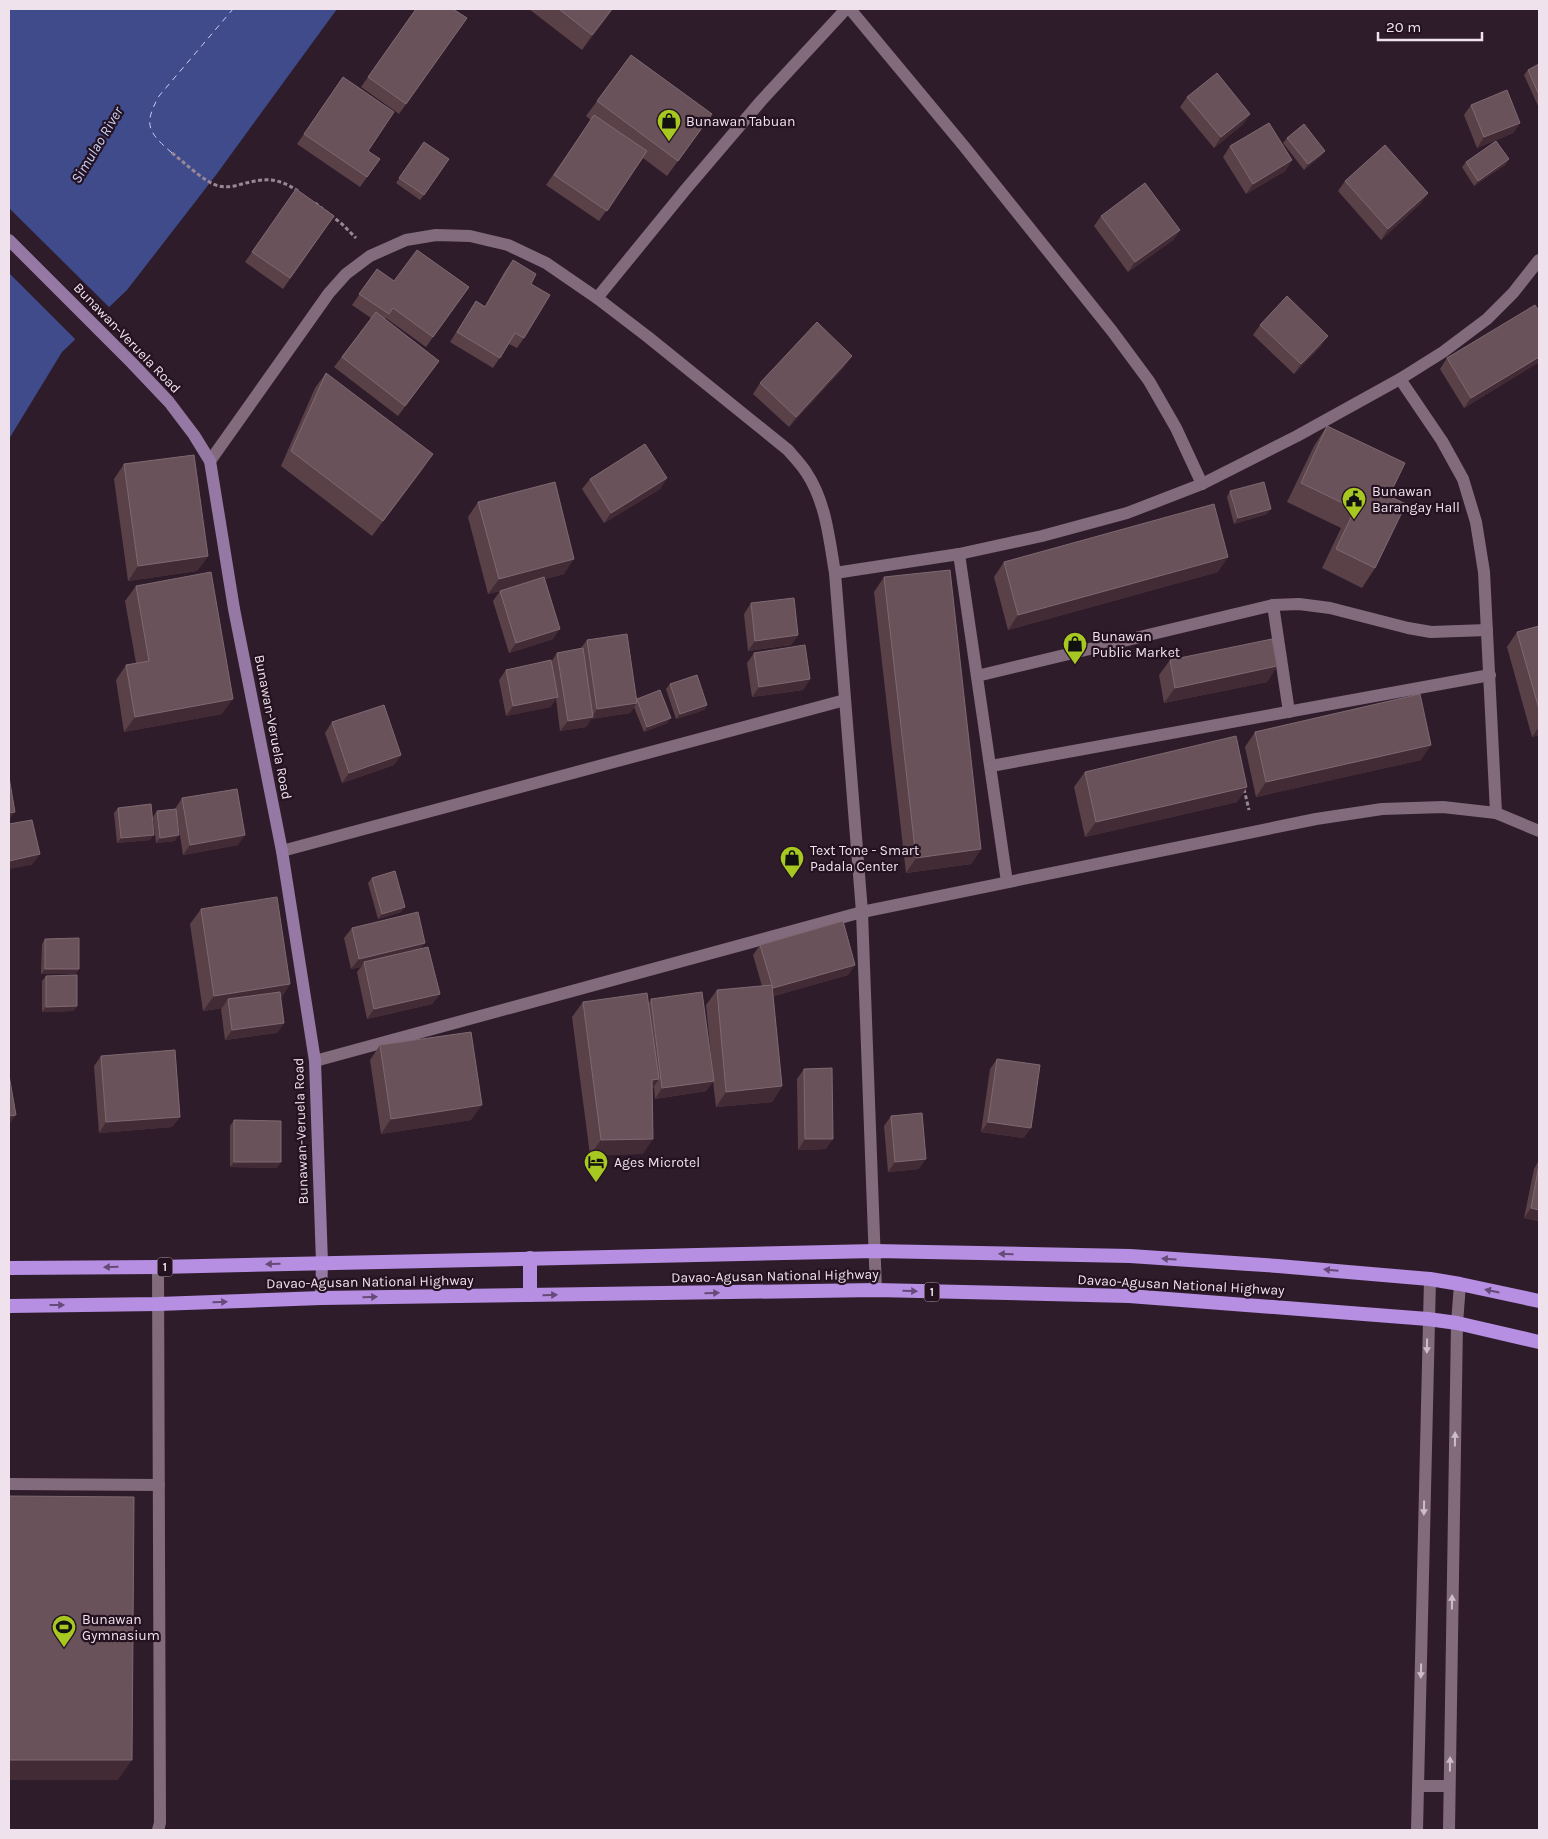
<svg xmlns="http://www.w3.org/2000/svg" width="1548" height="1839" font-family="Karla,sans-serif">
  <rect width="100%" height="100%" fill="#2e1c2b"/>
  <path fill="#3f4b8a" d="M9,9H337L216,175L127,290L62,352L9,439Z"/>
  <path fill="#2e1c2b" d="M9,208L111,309L77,341L9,273Z"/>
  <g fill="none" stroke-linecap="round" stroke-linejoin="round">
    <path stroke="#c6d0f7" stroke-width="1" stroke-dasharray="6 5" stroke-linecap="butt" d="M172,153C148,132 143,125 159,96L233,9"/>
    <g stroke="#988895" stroke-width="3" stroke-dasharray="4 2.5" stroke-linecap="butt">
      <path d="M172,153C184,162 205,183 219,186C228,188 235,186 242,184C265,178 277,177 298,191"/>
      <path d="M315,203L342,224L356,238"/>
      <path d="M1244,789L1249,810"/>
    </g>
    <g stroke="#816b7d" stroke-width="12">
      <path d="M959,554L1007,882"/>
      <path d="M1273,605L1289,712"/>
      <path d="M977,676L1273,605L1299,604L1330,608L1408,628L1431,632L1487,630"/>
      <path d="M991,766L1490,675"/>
      <path d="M158,1267L160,1823L158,1830"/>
      <path d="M9,1484L159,1485"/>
      <path d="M1419,1786H1449"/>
      <path d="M1417,1830L1430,1279"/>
      <path d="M1449,1830L1457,1323L1460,1284"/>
    </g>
    <g stroke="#816b7d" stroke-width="12">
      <path d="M850,9L963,145L1112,331L1149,381L1176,428L1202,484"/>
      <path d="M597,298L686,189L761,101L846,9"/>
      <path d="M1400,379L1442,441L1463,479L1476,522L1484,572L1496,813"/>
      <path d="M210,461L329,293L346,274L370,256L406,240L436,235L470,236L508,245L546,263L597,298L648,337L788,450C794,457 801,464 806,472C826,502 829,538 835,573L862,912L876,1290"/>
      <path d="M835,573L959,554L1042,536L1127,513L1202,484L1297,436L1400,379L1443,352L1487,319L1513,293L1539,260"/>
      <path d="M282,851L845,700"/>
      <path d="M315,1061L862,912L1316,819L1382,809L1443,807L1496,813L1539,831"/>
    </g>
    <path stroke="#9578a3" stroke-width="12" d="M9,240L132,363L169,402L194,435L210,461L234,609L282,851L315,1061L322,1263L321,1298"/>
    <g stroke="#b68ee2" stroke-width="14">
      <path d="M530,1258V1295"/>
      <path d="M9,1268L158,1267L875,1251L1130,1256L1278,1266L1430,1279L1460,1284L1539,1301"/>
      <path d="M9,1306L158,1304L321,1298L876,1290L1129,1296L1428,1319L1457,1323L1539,1342"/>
    </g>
  </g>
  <g fill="#5a4148">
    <path d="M416,9L467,18L399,114L361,87Z"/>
    <path d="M529,9H613L582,50Z"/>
    <path d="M631,55L712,114L667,176L643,158L599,221L546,185L591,120L586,116Z"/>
    <path d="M1539,64V108L1524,75L1528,70Z"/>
    <path d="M343,77L368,151L380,159L360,187L297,144Z"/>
    <path d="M1187,97L1250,114L1243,124L1214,148L1180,107Z"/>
    <path d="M1471,105L1520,123L1513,133L1477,148L1464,115Z"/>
    <path d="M1287,138L1325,151L1321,156L1304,170L1283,143Z"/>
    <path d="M424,142V195L420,200L396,183Z"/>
    <path d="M1230,146L1292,160L1285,171L1246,194L1223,157Z"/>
    <path d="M1509,159L1505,165L1474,186L1462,167L1466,162Z"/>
    <path d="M1345,181L1428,193L1420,204L1381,240L1338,191Z"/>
    <path d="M296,189L334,216L283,289L245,262Z"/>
    <path d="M1101,216L1180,230L1173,240L1128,272L1094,226Z"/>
    <path d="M513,260L531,284L524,338L517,348L509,344L493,368L450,342L476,301L485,306L505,271Z"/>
    <path d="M377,269L394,281L469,287L426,347L386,318L385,319L439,361L398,416L334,367L371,318L352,305Z"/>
    <path d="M1539,311V362L1464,408L1440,369L1447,358Z"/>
    <path d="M1260,325L1321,346L1294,374L1253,335Z"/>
    <path d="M845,366L789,427L753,394L760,383Z"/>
    <path d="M326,373L423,469L372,536L281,466L315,388Z"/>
    <path d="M1327,426L1389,496L1375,568L1362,588L1322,568L1341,528L1287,502L1314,446Z"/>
    <path d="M124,464L208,556L197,571L128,581L114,479Z"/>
    <path d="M667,478L660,489L604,523L582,489L590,479Z"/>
    <path d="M1230,491L1267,514L1234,524L1227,497Z"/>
    <path d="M478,502L564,574L545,579L553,639L509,653L493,601L500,591L488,594L468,517Z"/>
    <path d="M1004,562L1218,572L1008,630L994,577Z"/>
    <path d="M884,577L981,849L971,864L906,873L874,592Z"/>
    <path d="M136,586L222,714L124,732L116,680L126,665L136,663L125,601Z"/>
    <path d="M751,603L798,635L791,645L748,651L744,614Z"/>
    <path d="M1539,626V735L1532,737L1507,647L1517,632Z"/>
    <path d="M587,640L637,700L667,723L644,732L634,707L630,713L591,719L586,727L560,731L556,699L550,707L506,716L499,680L506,670L551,662L557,653L581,648Z"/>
    <path d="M754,653L810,679L803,690L752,697L747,663Z"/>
    <path d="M1170,660L1277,666L1267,682L1164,703L1159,675Z"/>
    <path d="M670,684L707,705L704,710L676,719L666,689Z"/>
    <path d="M332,722L401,755L394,765L342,783L325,733Z"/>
    <path d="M1255,732L1421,760L1256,797L1245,747Z"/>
    <path d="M1085,772L1247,787L1237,802L1085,837L1074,787Z"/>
    <path d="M182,798L238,845L183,855L178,823L175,841L156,843L153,817L157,811L175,809Z"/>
    <path d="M118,808L150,840L117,843L114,813Z"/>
    <path d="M372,878L401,912L378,919L368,883Z"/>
    <path d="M201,909L290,984L281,998L284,1023L277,1033L225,1040L221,1009L222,1008L203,1011L190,924Z"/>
    <path d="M352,928L425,943L420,949L440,994L432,1004L367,1019L357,972L361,967L351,969L344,938Z"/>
    <path d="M45,939L76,974H41L42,944Z"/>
    <path d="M760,945L855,965L848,975L773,996L782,1086L772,1102L716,1107L713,1081L706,1091L655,1099L654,1087L652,1089L643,1154L590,1155L572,1017L583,1002L649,1003L651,999L713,1075L706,1005L717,990L762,986L753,955Z"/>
    <path d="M46,976L77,1006L73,1011L42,1012V981Z"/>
    <path d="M380,1045L471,1120L381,1134L370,1060Z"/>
    <path d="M101,1056L180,1117L172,1127L99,1133L94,1066Z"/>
    <path d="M997,1059L1024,1138L981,1132L990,1069Z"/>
    <path d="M804,1069L826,1149L798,1150L797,1079Z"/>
    <path d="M891,1116L919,1169L888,1172L884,1126Z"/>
    <path d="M234,1120L277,1168L230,1167V1126Z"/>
    <path d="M1539,1160V1221L1524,1218L1534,1169Z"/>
  </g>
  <g fill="#422b35">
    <path d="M612,9H613L582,50L592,35Z"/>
    <path d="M1250,114L1243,124L1214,148L1221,137Z"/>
    <path d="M1520,123L1513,133L1477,148L1484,137Z"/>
    <path d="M1325,151L1321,156L1304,170L1308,164Z"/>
    <path d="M1509,159L1505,165L1474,186L1478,181Z"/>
    <path d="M1292,160L1285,171L1246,194L1253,184Z"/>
    <path d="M1428,193L1420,204L1381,240L1388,229Z"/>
    <path d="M1180,230L1173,240L1128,272L1135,262Z"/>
    <path d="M1328,336L1321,346L1294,374L1301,364Z"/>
    <path d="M852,356L845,366L789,427L796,417Z"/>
    <path d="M1539,357V362L1464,408L1471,398Z"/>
    <path d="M433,454L423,469L372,536L383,521Z"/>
    <path d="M667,478L660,489L604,523L611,513Z"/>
    <path d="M1271,509L1267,514L1234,524L1238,518Z"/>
    <path d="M208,556L197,571L128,581L138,566Z"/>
    <path d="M1228,557L1218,572L1008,630L1018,615Z"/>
    <path d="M574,559L564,574L488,594L499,579Z"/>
    <path d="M560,629L553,639L509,653L516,643Z"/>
    <path d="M798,635L791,645L748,651L755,641Z"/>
    <path d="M1277,666L1267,682L1164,703L1175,688Z"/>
    <path d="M810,679L803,690L752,697L759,687Z"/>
    <path d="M558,697L550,707L506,716L513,706Z"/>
    <path d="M233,699L222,714L124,732L135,717Z"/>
    <path d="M637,703L630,713L591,719L586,727L560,731L568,721L592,717L597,709Z"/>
    <path d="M707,705L704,710L676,719L680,714Z"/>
    <path d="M671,718L667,723L644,732L647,727Z"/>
    <path d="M1539,727V735L1532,737Z"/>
    <path d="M1431,745L1421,760L1256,797L1266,782Z"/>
    <path d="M401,755L394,765L342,783L349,773Z"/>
    <path d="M1247,787L1237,802L1085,837L1096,822Z"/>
    <path d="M15,812L9,820V813Z"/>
    <path d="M154,835L150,840L117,843L121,838Z"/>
    <path d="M179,835L175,841L156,843L160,838Z"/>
    <path d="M245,835L238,845L183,855L190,845Z"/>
    <path d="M981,849L971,864L906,873L916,858Z"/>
    <path d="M40,854L32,865L9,869V861Z"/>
    <path d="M405,907L401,912L378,919L382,914Z"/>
    <path d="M425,943L417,953L364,962L361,967L351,969L359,959Z"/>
    <path d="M855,965L848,975L765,999L773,988Z"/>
    <path d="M45,969H79L76,974H41Z"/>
    <path d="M290,984L280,999H228L222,1008L203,1011L214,996Z"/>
    <path d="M440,994L432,1004L367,1019L374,1009Z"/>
    <path d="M77,1006L73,1011L42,1012L46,1007Z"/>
    <path d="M284,1023L277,1033L225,1040L232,1030Z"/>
    <path d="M659,1079L649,1094L652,1080Z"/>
    <path d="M714,1081L706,1091L655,1099L662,1088Z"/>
    <path d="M782,1086L772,1102L716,1107L726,1092Z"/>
    <path d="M482,1105L471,1120L381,1134L391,1119Z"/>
    <path d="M16,1115L9,1125V1116Z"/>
    <path d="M180,1117L172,1127L99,1133L106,1122Z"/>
    <path d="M988,1122L1031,1128L1024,1138L981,1132Z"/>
    <path d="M653,1139L643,1154L590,1155L601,1140Z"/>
    <path d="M805,1139H833L826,1149L798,1150Z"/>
    <path d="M926,1159L919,1169L888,1172L895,1162Z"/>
    <path d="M234,1162H281L277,1168L230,1167Z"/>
    <path d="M1531,1208L1539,1210V1221L1524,1218Z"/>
    <path d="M9,1760H132L118,1780H9Z"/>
  </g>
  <g fill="#6a525a" stroke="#7f6971">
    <path d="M416,9H453L467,18L406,104L368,77Z"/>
    <path d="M559,9H612L592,35Z"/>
    <path d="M631,55L712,114L678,161L597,101Z"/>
    <path d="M1539,64V95L1528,70Z"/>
    <path d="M1217,73L1250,114L1221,137L1187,97Z"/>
    <path d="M343,77L394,112L368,151L380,159L367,177L304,134Z"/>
    <path d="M1507,90L1520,123L1484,137L1471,105Z"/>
    <path d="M594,115L647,151L607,211L554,175Z"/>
    <path d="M1269,123L1292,160L1253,184L1230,146Z"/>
    <path d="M1304,124L1325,151L1308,164L1287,138Z"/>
    <path d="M1496,141L1509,159L1478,181L1466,162Z"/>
    <path d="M424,142L449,159L424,195L399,178Z"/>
    <path d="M1385,145L1428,193L1388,229L1345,181Z"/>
    <path d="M1145,183L1180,230L1135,262L1101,216Z"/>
    <path d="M296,189L334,216L290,278L252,252Z"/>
    <path d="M417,250L469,287L433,337L393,308L389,314L359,294L377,269L394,281Z"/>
    <path d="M513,260L536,274L531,284L550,295L524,338L515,333L500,358L457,332L476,301L485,307Z"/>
    <path d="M1287,296L1328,336L1301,364L1260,325Z"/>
    <path d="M1535,305L1539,311V357L1471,398L1447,358Z"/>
    <path d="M376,312L439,361L405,406L342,357Z"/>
    <path d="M817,322L852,356L796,417L760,383Z"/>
    <path d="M326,373L433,454L383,521L291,451Z"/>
    <path d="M1327,426L1405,463L1389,496L1406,504L1375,568L1336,549L1355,509L1301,483Z"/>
    <path d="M645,444L667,478L611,513L590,479Z"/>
    <path d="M194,455L208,556L138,566L124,464Z"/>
    <path d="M555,482L574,559L499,579L478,502Z"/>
    <path d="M1264,482L1271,509L1238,518L1230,491Z"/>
    <path d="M1214,504L1228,557L1018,615L1004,562Z"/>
    <path d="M950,570L981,849L916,858L884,577Z"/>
    <path d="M211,572L233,699L135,717L126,665L149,661L136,586Z"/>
    <path d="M544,577L560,629L516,643L500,591Z"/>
    <path d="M794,598L798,635L755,641L751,603Z"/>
    <path d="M1539,626V709L1517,632Z"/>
    <path d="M627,634L637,703L597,709L587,640Z"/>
    <path d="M1272,639L1277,666L1175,688L1170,660Z"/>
    <path d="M805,645L810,679L759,687L754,653Z"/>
    <path d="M583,648L593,717L568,721L557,653Z"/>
    <path d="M551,660L558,697L513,706L506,670Z"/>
    <path d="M697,675L707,705L680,714L670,684Z"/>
    <path d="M660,690L671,718L647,727L637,699Z"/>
    <path d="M1420,694L1431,745L1266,782L1255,732Z"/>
    <path d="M384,705L401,755L349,773L332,722Z"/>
    <path d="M1236,736L1247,787L1096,822L1085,772Z"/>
    <path d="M9,777L15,812L9,813Z"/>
    <path d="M237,789L245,835L190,845L182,798Z"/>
    <path d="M151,804L154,835L121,838L118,808Z"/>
    <path d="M176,809L179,835L160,838L157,811Z"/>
    <path d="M32,820L40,854L9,861V824Z"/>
    <path d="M395,871L405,907L382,914L372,878Z"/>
    <path d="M277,897L290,984L214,996L201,909Z"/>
    <path d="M418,912L425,943L359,959L352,928Z"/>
    <path d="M843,921L855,965L773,988L760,945Z"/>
    <path d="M79,938V969H45V939Z"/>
    <path d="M428,947L440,994L374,1009L364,962Z"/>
    <path d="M77,975V1006L46,1007V976Z"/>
    <path d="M772,985L782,1086L726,1092L717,990Z"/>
    <path d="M280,992L284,1023L232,1030L228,999Z"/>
    <path d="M702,992L714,1081L662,1088L651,999Z"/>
    <path d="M647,993L659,1079L652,1080L653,1139L601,1140L583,1002Z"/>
    <path d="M471,1032L482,1105L391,1119L380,1045Z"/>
    <path d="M175,1050L180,1117L106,1122L101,1056Z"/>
    <path d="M997,1059L1040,1065L1031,1128L988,1122Z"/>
    <path d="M832,1068L833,1139H805L804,1069Z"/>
    <path d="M9,1075L16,1115L9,1116Z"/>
    <path d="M922,1113L926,1159L895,1162L891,1116Z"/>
    <path d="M234,1120L281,1121V1162H234Z"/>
    <path d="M1539,1165V1210L1531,1208Z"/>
    <path d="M9,1496L134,1497L132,1760H9Z"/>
  </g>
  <defs><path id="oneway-solid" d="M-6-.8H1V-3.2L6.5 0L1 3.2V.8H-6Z" transform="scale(1.25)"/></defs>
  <g fill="#664a78">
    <use href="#oneway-solid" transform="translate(1006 1254) rotate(-179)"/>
    <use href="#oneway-solid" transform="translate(1169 1259) rotate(-176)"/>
    <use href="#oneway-solid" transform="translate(273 1264) rotate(179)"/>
    <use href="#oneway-solid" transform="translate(111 1267) rotate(179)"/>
    <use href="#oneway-solid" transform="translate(1331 1270) rotate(-175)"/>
    <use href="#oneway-solid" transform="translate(910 1291) rotate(1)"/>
    <use href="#oneway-solid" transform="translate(1492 1291) rotate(-168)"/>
    <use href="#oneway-solid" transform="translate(712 1293) rotate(-1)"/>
    <use href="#oneway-solid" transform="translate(550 1295) rotate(-1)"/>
    <use href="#oneway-solid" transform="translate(370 1297) rotate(-1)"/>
    <use href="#oneway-solid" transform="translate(220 1302) rotate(-2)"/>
    <use href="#oneway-solid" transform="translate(57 1305)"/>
  </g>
  <g fill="#cebecb">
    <use href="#oneway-solid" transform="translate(1427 1346) rotate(91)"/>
    <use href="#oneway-solid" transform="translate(1455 1439) rotate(-89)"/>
    <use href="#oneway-solid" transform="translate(1424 1508) rotate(91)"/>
    <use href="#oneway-solid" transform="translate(1452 1602) rotate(-89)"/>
    <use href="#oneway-solid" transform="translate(1421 1671) rotate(91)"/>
    <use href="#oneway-solid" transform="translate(1450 1764) rotate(-89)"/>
  </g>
  <defs>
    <symbol id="shop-pin" viewBox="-11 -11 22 30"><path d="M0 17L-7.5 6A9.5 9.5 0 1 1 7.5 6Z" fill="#a6c821" stroke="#241221"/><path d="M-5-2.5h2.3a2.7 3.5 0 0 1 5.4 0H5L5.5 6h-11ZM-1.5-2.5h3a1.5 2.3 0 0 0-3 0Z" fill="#111"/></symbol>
    <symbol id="civic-pin" viewBox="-11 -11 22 30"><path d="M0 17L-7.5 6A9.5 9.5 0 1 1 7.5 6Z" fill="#a6c821" stroke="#241221"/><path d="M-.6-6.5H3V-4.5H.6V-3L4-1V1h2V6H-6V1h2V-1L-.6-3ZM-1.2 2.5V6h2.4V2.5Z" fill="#111"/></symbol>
    <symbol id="hotel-pin" viewBox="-11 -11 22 30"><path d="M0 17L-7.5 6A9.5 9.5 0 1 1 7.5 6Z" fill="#a6c821" stroke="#241221"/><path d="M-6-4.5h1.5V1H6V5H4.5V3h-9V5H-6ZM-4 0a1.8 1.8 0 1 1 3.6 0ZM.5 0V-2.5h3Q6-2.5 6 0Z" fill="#111"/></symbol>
    <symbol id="stadium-pin" viewBox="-11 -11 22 30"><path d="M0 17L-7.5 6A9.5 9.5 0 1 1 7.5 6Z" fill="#a6c821" stroke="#241221"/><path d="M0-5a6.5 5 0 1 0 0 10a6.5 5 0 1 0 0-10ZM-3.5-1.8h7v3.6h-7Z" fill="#111"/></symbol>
  </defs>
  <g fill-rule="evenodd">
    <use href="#shop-pin" x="655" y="107" width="28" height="38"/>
    <use href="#civic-pin" x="1340" y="485" width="28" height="38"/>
    <use href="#shop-pin" x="1061" y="630" width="28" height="38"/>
    <use href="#shop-pin" x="778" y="844" width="28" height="38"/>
    <use href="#hotel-pin" x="582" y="1148" width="28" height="38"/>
    <use href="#stadium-pin" x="50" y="1613" width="28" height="38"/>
  </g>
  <g text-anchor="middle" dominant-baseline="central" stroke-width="4.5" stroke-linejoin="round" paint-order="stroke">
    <g fill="#241221" stroke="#b2a4af" stroke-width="1">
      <rect x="157.5" y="1257.5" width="15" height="19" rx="4"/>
      <rect x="924.5" y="1282.5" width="15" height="19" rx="4"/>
    </g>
    <g font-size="12" font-weight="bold" fill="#efe2ec">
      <text x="165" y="1267">1</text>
      <text x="932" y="1292">1</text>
    </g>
    <g font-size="14" fill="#efe2ec" stroke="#241221" text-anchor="start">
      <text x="686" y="121">Bunawan Tabuan</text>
      <text x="1372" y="491">Bunawan<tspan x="1372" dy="16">Barangay Hall</tspan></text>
      <text x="1092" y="636">Bunawan<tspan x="1092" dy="16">Public Market</tspan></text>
      <text x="810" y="850">Text Tone - Smart<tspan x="810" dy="16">Padala Center</tspan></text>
      <text x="614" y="1162">Ages Microtel</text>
      <text x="82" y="1619">Bunawan<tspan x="82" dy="16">Gymnasium</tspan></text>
    </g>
    <g font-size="14" fill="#efe2ec" stroke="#241221">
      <text transform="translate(127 338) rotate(46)">Bunawan-Veruela Road</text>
      <text transform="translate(273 727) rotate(79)">Bunawan-Veruela Road</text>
      <text transform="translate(301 1131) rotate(-92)">Bunawan-Veruela Road</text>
      <text transform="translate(775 1276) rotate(-1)">Davao-Agusan National Highway</text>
      <text transform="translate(370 1282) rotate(-1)">Davao-Agusan National Highway</text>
      <text transform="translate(1181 1285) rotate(3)">Davao-Agusan National Highway</text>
    </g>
    <g font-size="15" font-style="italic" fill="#c6d0f7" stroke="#241221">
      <text transform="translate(97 145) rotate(-59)">Simulao River</text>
    </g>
  </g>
  <rect width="1548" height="1839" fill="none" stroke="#efe2ec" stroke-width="20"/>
  <path d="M1378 32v8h104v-8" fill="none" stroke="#efe2ec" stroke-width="2.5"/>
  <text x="1386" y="32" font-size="15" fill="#efe2ec" stroke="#241221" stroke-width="4" paint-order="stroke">20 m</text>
</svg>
